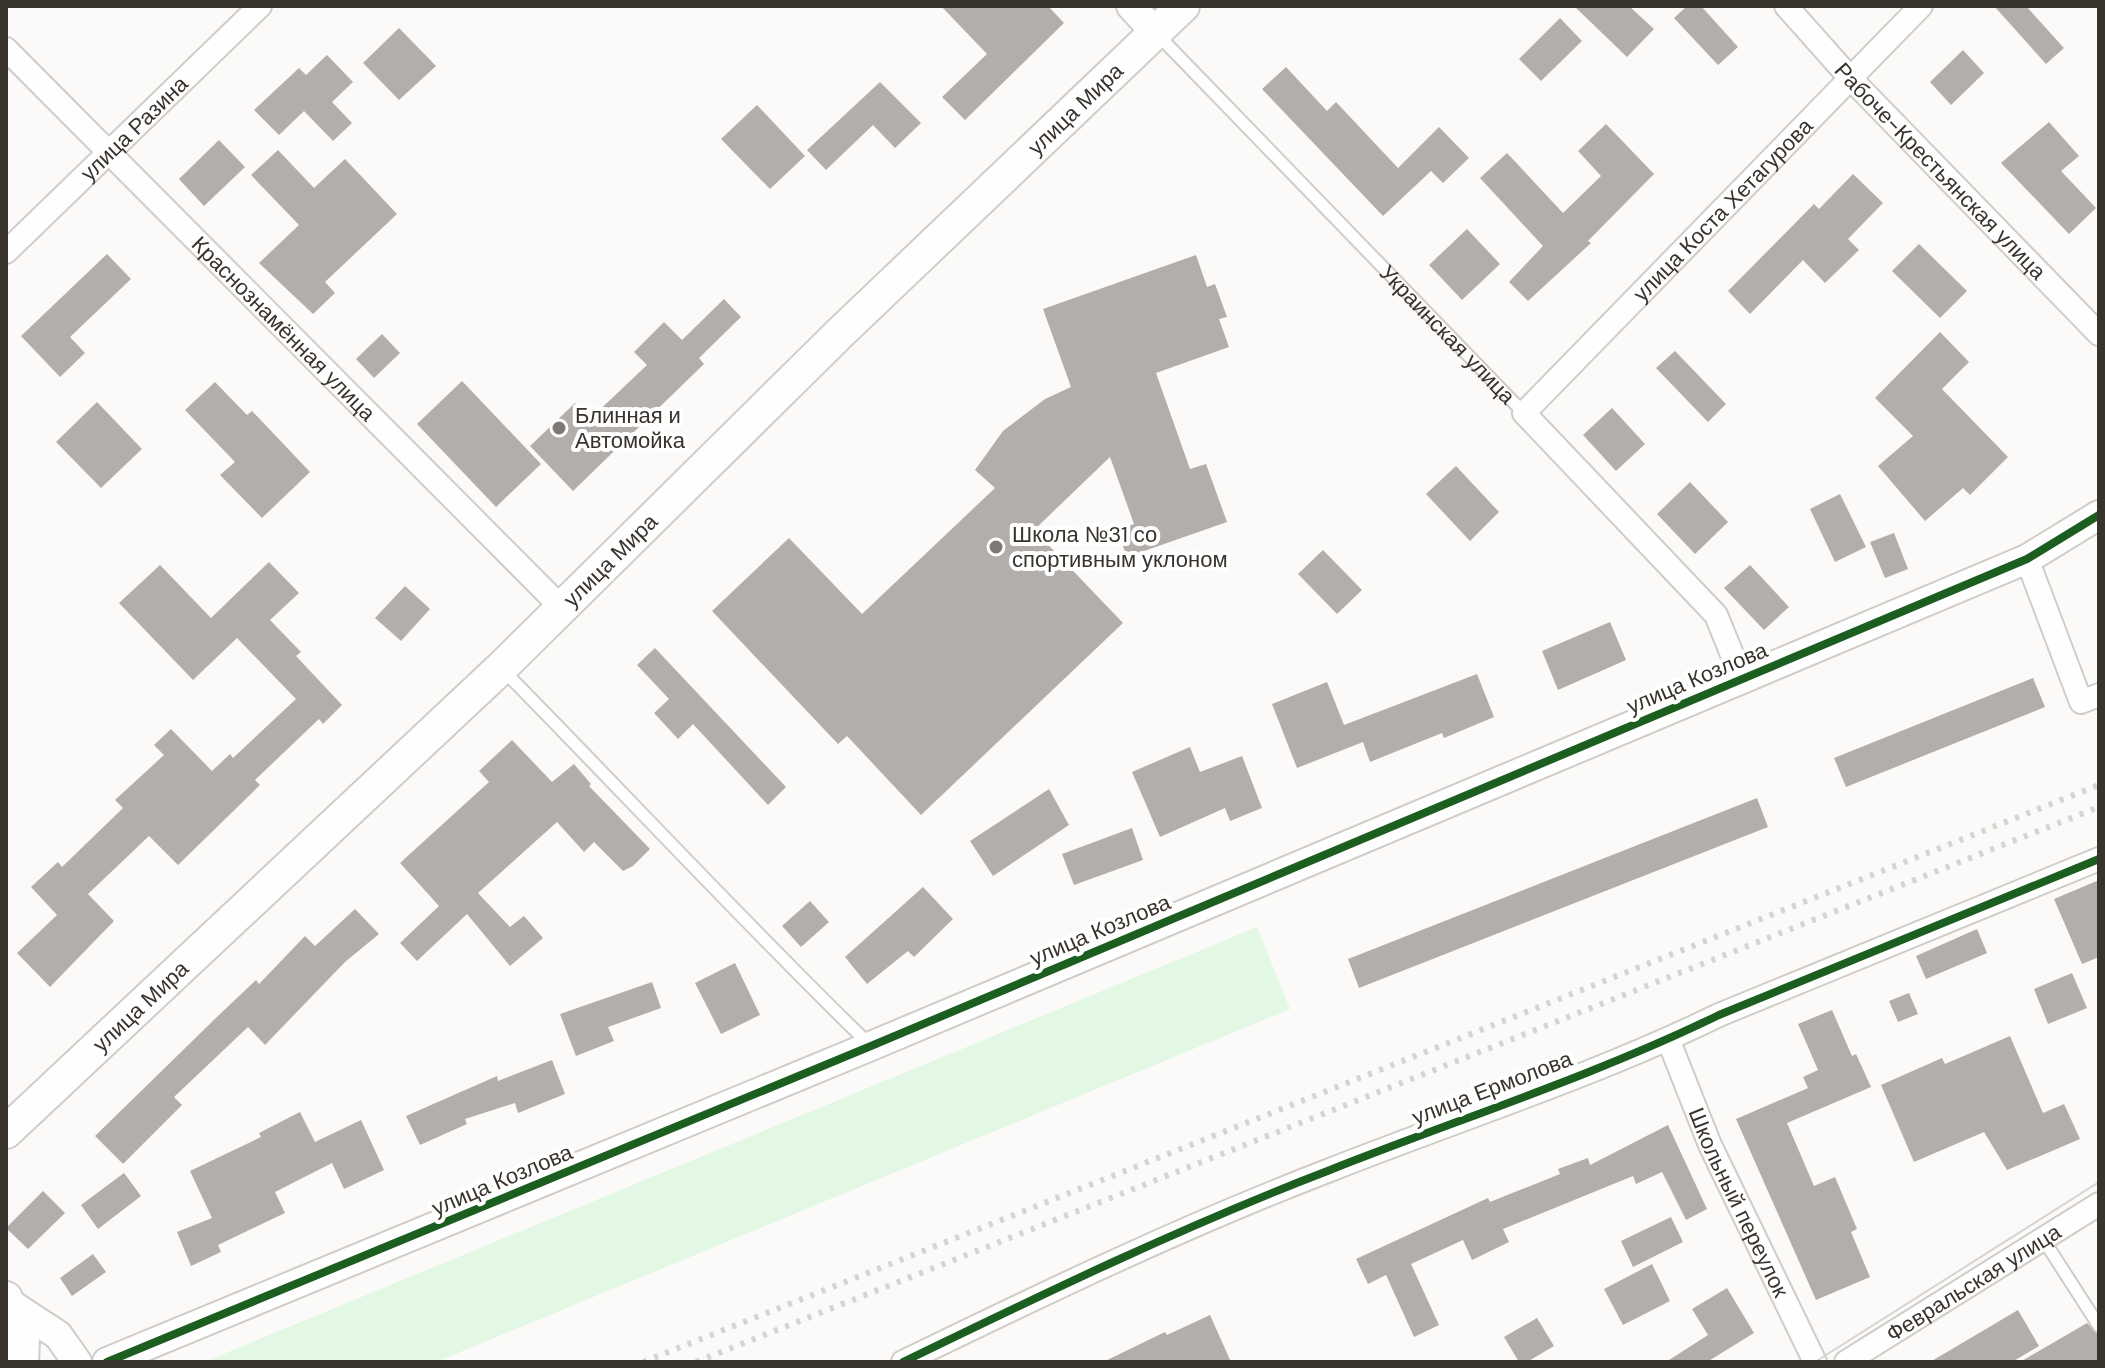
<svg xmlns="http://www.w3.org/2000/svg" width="2105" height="1368" font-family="'DM Sans',sans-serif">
  <rect width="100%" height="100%" fill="#fcfaf8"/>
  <path fill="#e2f8e4" d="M1257,927L1290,1009L436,1362H204Z"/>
  <g fill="#b2aeab">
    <path d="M941,6H1048L1064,23L965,120L942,97L987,54Z"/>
    <path d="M1574,6H1629L1654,29L1627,57Z"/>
    <path d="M1687,6H1701L1738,47L1718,65L1674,18Z"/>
    <path d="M1994,6H2026L2064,48L2046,64Z"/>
    <path d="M1560,18L1582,41L1541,81L1519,59Z"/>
    <path d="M399,28L436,66L399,100L363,63Z"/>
    <path d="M1963,50L1984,73L1951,105L1930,82Z"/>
    <path d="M327,55L353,82L332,102L352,123L333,141L304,111L279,135L254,110L299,68L306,75Z"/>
    <path d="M1286,67L1327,111L1336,102L1398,168L1439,127L1469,158L1443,183L1431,171L1383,216L1262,89Z"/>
    <path d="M880,82L921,123L895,148L873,125L826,170L807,150Z"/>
    <path d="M757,105L805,156L770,189L721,139Z"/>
    <path d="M2049,122L2079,156L2061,171L2096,208L2069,234L2001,163Z"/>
    <path d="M1606,124L1654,174L1588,241L1591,243L1528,301L1509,282L1543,246L1480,178L1507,153L1563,213L1601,176L1578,151Z"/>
    <path d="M219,140L245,167L204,206L179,179Z"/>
    <path d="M278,150L314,188L345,159L397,214L325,282L335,293L313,314L259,263L299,225L251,175Z"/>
    <path d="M1853,174L1883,203L1848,239L1859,250L1825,283L1803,260L1750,314L1728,291L1814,204L1819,209Z"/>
    <path d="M1467,229L1500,264L1462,300L1429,265Z"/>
    <path d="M1919,244L1967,291L1940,318L1892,271Z"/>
    <path d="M107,254L131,279L70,337L85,353L60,377L21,336Z"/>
    <path d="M1196,255L1207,287L1215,284L1227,317L1219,319L1229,347L1156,373L1190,469L1206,464L1227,522L1127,557L1117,530L1134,524L1110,457L1034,530L1123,623L921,815L847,736L838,744L712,611L789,538L862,614L995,488L975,470L1003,431L1045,399L1071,387L1043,309Z"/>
    <path d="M724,299L741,317L699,358L704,364L573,491L530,446L575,403L590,419L647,365L634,352L664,322L682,340Z"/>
    <path d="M1940,332L1969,362L1942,389L2008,457L1970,495L1963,488L1925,521L1878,466L1913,436L1875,398Z"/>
    <path d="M382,334L400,353L374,378L356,359Z"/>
    <path d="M1675,351L1726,404L1708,422L1656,368Z"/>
    <path d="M462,381L541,464L496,507L417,424Z"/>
    <path d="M215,382L247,415L252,411L310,472L262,518L220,475L235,462L185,410Z"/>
    <path d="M97,402L142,449L101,488L56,442Z"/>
    <path d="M1612,408L1645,444L1616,471L1583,435Z"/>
    <path d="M1456,466L1499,512L1470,541L1426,494Z"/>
    <path d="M1690,482L1728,522L1695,554L1657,514Z"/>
    <path d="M1840,494L1866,547L1835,562L1810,509Z"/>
    <path d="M1894,533L1908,569L1885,578L1870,542Z"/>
    <path d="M1323,550L1362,590L1337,614L1298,574Z"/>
    <path d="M269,562L299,593L270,620L301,652L296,656L342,705L323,724L319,719L255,780L260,785L178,865L149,836L88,894L114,921L50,987L17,953L57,915L31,887L58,862L62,867L123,808L115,800L164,755L154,745L171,729L212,771L230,754L233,758L296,699L237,638L193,680L119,603L160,565L211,618Z"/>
    <path d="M1750,565L1789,607L1764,630L1724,588Z"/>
    <path d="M405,586L430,609L401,641L375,618Z"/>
    <path d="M1610,622L1626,660L1558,690L1542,651Z"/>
    <path d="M655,648L786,787L768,805L693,724L678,739L654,713L669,699L637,665Z"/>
    <path d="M1477,674L1494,717L1444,738L1442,733L1370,762L1363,742L1297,768L1272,704L1327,682L1344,725Z"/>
    <path d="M2033,678L2045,707L1846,787L1834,758Z"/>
    <path d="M512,740L552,782L574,764L591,784L589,786L650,849L633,866L623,871L594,842L584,852L557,822L478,893L510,927L524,916L543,938L510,966L467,914L417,961L400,943L439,906L400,863L489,782L479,771Z"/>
    <path d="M1190,747L1200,772L1242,756L1262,808L1230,821L1225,808L1160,837L1132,772Z"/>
    <path d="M1049,789L1069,825L993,876L970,841Z"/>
    <path d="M1757,798L1768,827L1359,988L1348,959Z"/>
    <path d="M1132,828L1143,860L1074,885L1062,854Z"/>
    <path d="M2099,880V957L2082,964L2054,899Z"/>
    <path d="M923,887L953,919L914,957L908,951L867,984L845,957Z"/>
    <path d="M810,901L829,922L801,947L782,926Z"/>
    <path d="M355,909L379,934L345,962L265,1045L248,1027L174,1097L182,1105L123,1164L95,1136L220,1014L256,980L259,984L305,936L315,946Z"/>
    <path d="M1977,929L1987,953L1926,979L1916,956Z"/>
    <path d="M735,963L760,1015L721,1034L695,983Z"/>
    <path d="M2072,973L2087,1008L2048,1024L2034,989Z"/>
    <path d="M652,982L661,1008L608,1027L614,1041L576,1056L560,1014Z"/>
    <path d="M1909,993L1918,1014L1898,1022L1889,1001Z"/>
    <path d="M1832,1010L1852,1056L1856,1054L1871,1087L1787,1123L1814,1186L1835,1177L1857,1229L1851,1232L1870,1277L1816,1300L1736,1119L1808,1088L1803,1077L1818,1070L1798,1024Z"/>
    <path d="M2010,1036L2043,1113L2064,1104L2080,1139L2007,1170L1984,1132L1914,1162L1881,1085L1942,1058L1945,1064Z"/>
    <path d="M552,1060L565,1094L518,1113L515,1103L465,1119L467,1124L420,1145L406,1116L497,1076L498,1081Z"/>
    <path d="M300,1112L315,1142L361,1120L384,1170L344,1189L332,1163L275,1192L285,1213L218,1245L221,1252L191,1266L177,1232L212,1218L190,1171L261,1137L259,1133Z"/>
    <path d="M1668,1125L1707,1209L1686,1220L1662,1172L1636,1184L1633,1176L1503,1229L1509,1242L1472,1260L1463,1240L1411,1264L1439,1325L1414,1337L1386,1275L1368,1284L1356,1259L1488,1198L1490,1202L1560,1174L1558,1169L1588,1158L1590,1165Z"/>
    <path d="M124,1173L141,1196L98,1229L81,1205Z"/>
    <path d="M43,1191L65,1213L28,1249L6,1228Z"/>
    <path d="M1671,1217L1683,1242L1633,1267L1621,1241Z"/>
    <path d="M93,1254L106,1272L72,1296L60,1278Z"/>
    <path d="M1652,1264L1670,1301L1623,1325L1604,1289Z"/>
    <path d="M1727,1288L1754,1333L1707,1362H1666L1708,1335L1692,1309Z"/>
    <path d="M2018,1310L2039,1346L2012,1362H1930Z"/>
    <path d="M1210,1315L1231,1362H1103L1165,1332L1167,1335Z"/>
    <path d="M1537,1318L1554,1346L1527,1362H1519L1504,1337Z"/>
    <path d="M2087,1323L2099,1334V1362H2020Z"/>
  </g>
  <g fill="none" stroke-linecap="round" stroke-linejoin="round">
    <defs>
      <g id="service">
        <path id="s1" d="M1157,34L1524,413"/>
        <path d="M503,670C626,795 745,924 871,1046"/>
        <path d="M2043,1239L2099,1326"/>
      </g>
      <g id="minor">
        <path id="s2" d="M1786,6L1851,79L2099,334"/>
        <path id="s3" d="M6,49L561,607"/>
        <path id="s4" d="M6,252L260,6"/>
        <path d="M2027,559L2081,702L2099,695"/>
        <path id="s5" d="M1742,679L1716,615L1524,413L1921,6"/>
        <path id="s6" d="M1668,1039L1710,1145L1815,1362"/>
        <path d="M903,1362C1043,1294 1184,1226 1330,1170C1459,1119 1594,1076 1719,1015L2099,859"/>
        <path id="s7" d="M1846,1362L2099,1204"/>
      </g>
      <g id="tertiary">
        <path d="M1131,6L1155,32"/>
        <path d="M9,1303L58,1335L77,1362"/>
        <path d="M107,1362L871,1046L2027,559L2099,515"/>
      </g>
      <g id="secondary">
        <path id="s8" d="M6,1132L501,668L839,334L1183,6"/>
        <path d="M6,1298L23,1340L22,1362"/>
      </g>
    </defs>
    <use href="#service" stroke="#d0ccc8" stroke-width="15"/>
    <use href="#minor" stroke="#d0ccc8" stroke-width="26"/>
    <use href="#tertiary" stroke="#d0ccc8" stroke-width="32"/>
    <use href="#secondary" stroke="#d0ccc8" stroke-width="36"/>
    <use href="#service" stroke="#fffefe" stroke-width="11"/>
    <use href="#minor" stroke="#fffefe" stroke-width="22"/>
    <use href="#tertiary" stroke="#fffefe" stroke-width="28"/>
    <use href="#secondary" stroke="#fffefe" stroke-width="32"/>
    <path stroke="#d5d4d3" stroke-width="2" d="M1815,1362L2099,1182"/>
    <g stroke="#d5d4d3" stroke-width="6" stroke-dasharray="4 8" stroke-linecap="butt">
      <path d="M643,1362L2099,785"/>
      <path d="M696,1362L2099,807"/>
    </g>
    <defs>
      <g id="cycleway">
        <path d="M107,1362L871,1046L2027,559L2099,515"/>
        <path d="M903,1362C1043,1294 1184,1226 1330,1170C1459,1119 1594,1076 1719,1015L2099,859"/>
      </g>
    </defs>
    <use href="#cycleway" stroke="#fff" stroke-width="13"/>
    <use href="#cycleway" stroke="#1b5e20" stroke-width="8"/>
  </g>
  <g fill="#7d7974" stroke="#fff" stroke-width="3">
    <circle cx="559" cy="428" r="8"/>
    <circle cx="996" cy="547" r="8"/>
  </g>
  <g text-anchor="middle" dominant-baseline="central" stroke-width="8" stroke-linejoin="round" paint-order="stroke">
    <g font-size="22" fill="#39332d" stroke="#fff">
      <text stroke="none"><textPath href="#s8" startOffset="1480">улица Мира</textPath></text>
      <text stroke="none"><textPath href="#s4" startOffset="178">улица Разина</textPath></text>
      <text stroke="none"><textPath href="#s2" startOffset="226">Рабоче-Крестьянская улица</textPath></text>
      <text stroke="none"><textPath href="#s5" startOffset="632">улица Коста Хетагурова</textPath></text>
      <text stroke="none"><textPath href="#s3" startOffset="394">Краснознамённая улица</textPath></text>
      <text stroke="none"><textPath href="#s1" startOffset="418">Украинская улица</textPath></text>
      <text stroke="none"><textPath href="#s8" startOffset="832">улица Мира</textPath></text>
      <text transform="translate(1697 678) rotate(-23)">улица Козлова</text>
      <text transform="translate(1100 930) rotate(-23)">улица Козлова</text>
      <text stroke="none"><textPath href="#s8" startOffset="184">улица Мира</textPath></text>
      <text transform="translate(1492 1088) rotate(-21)">улица Ермолова</text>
      <text transform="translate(502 1180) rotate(-23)">улица Козлова</text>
      <text stroke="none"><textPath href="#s6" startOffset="178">Школьный переулок</textPath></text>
      <text stroke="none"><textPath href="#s7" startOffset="150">Февральская улица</textPath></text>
    </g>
    <g font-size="22" fill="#39332d" stroke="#fff" text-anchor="start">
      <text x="575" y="415">Блинная и<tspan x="575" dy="25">Автомойка</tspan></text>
      <text x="1012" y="534">Школа №31 со<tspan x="1012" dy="25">спортивным уклоном</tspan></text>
    </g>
  </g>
  <rect width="2105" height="1368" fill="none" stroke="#39332d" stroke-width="16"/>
</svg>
